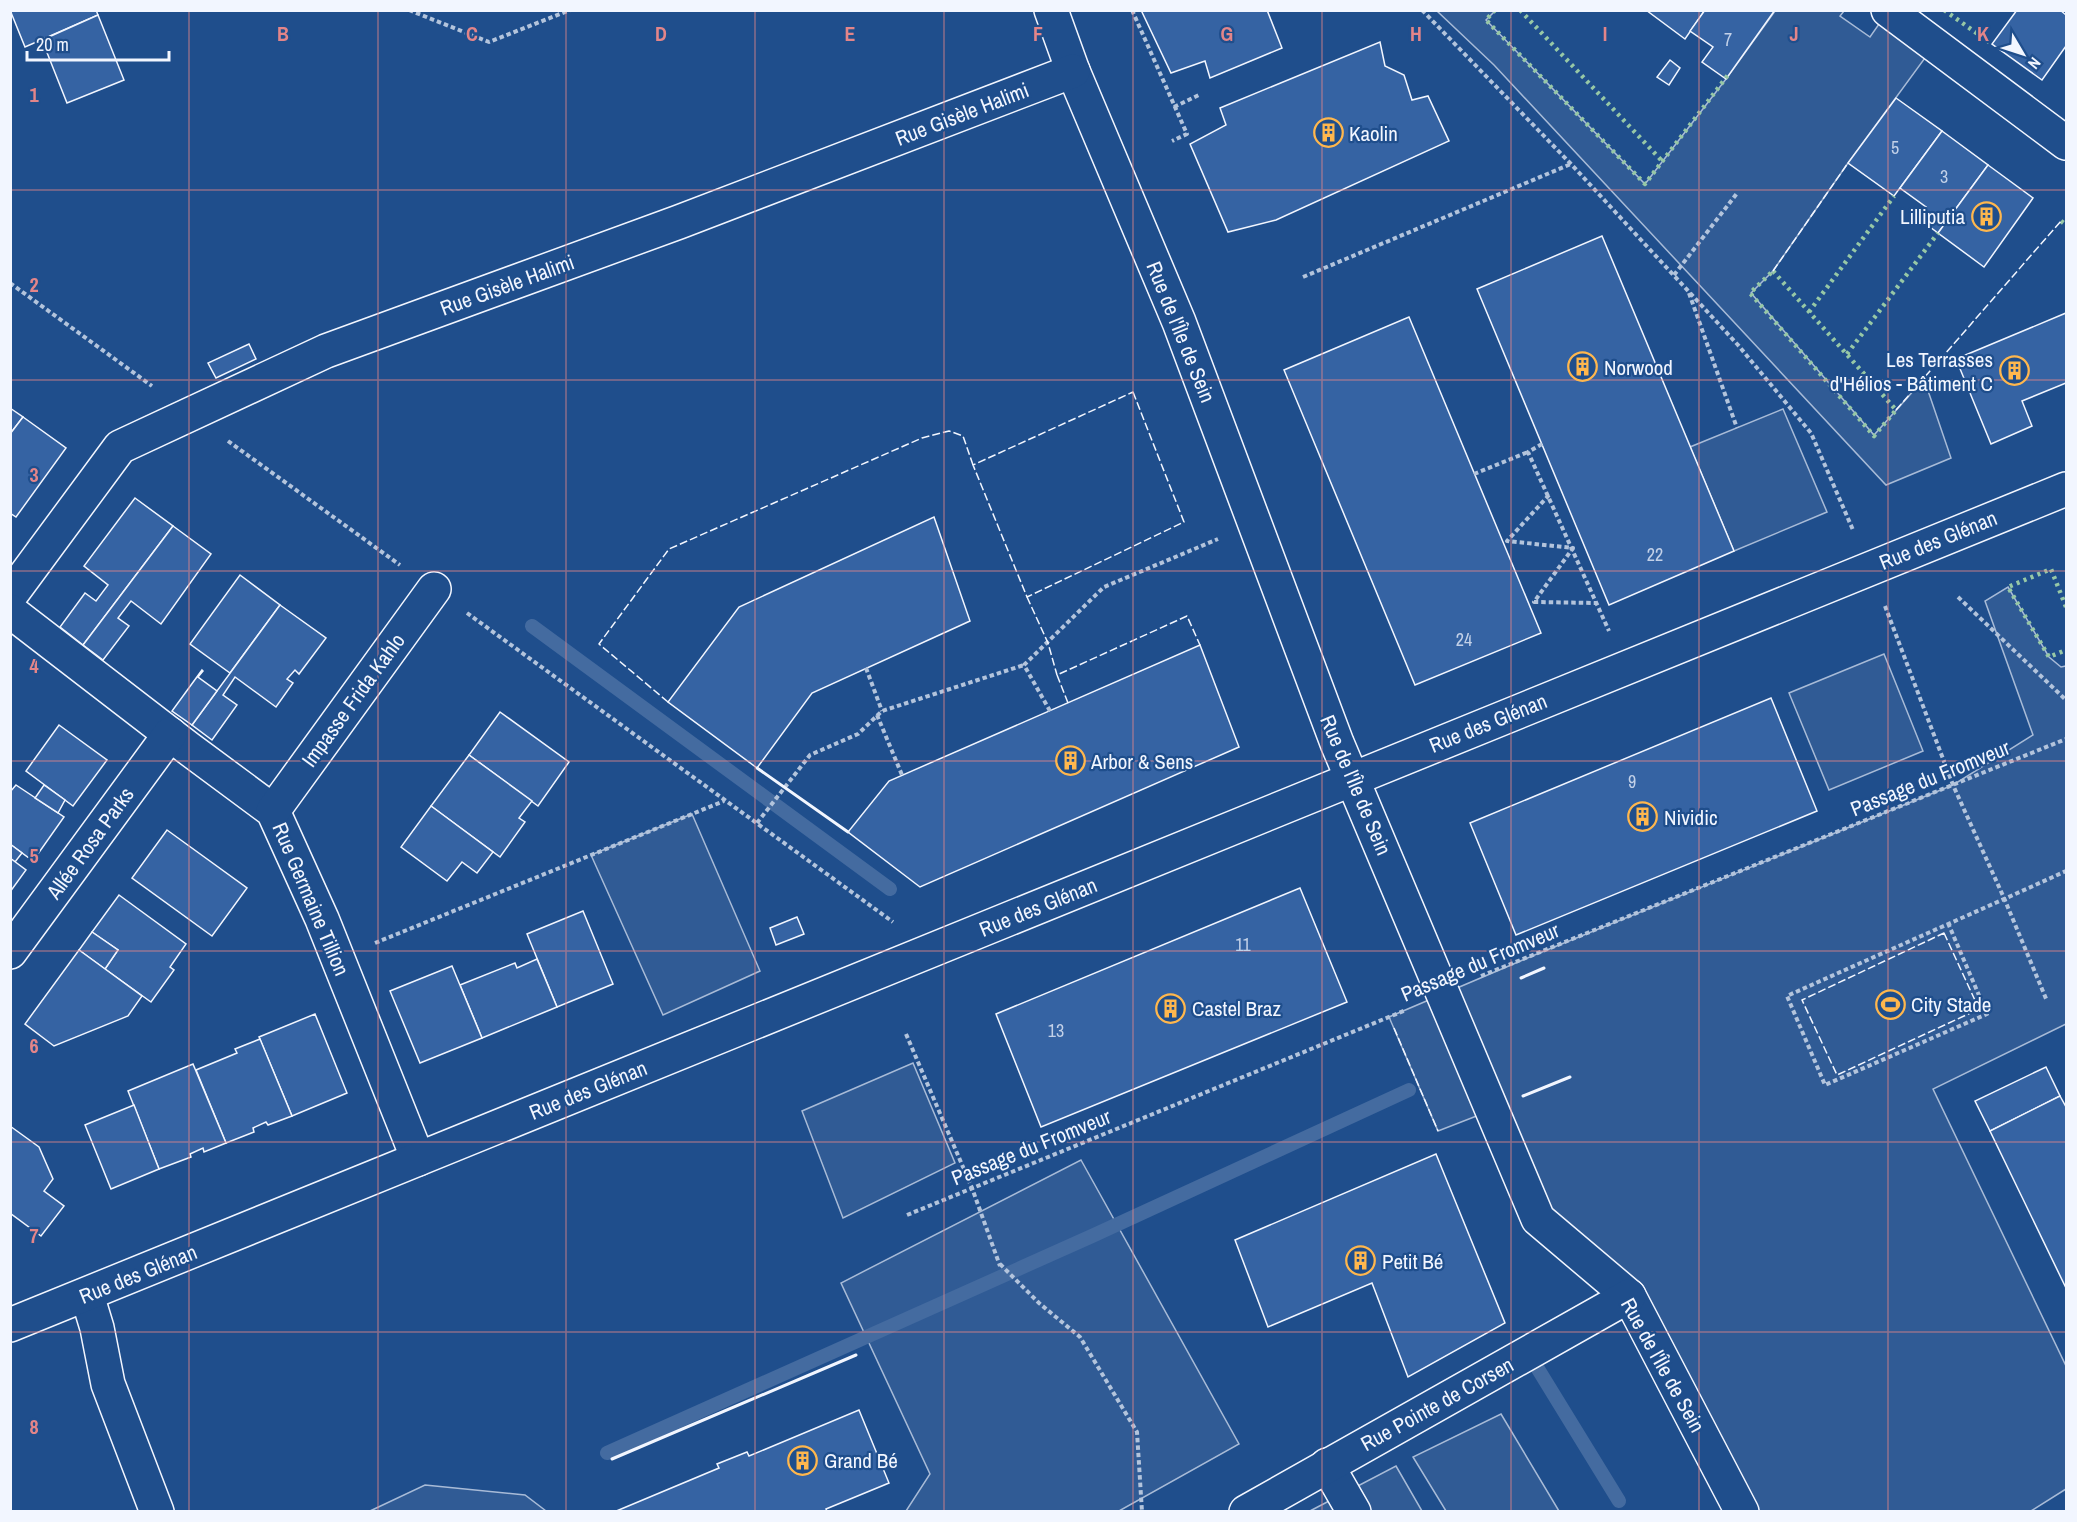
<svg xmlns="http://www.w3.org/2000/svg" width="2077" height="1522" font-family="'Archivo Narrow',sans-serif">
  <rect width="100%" height="100%" fill="#1f4e8c"/>
  <g fill="#305b95" stroke="#a8bbd7" stroke-width="1.5">
    <path d="M1437,11H1495L1486,20L1645,184L1726,79L1775,11H1844L1840,16L1870,37L1879,24L1925,58L1848,163L1773,271L1751,293L1874,435L1924,379L1951,458L1886,485L1494,65Z"/>
    <path d="M1783,409L1827,512L1734,551L1690,447Z"/>
    <path d="M2008,587L2049,657L2061,667L2066,666V1024L1933,1089L2066,1366V1489L2031,1511H1742L1629,1296L1538,1219L1492,1110L1438,1131L1389,1017L1537,954L1953,785L2033,735L1985,601Z"/>
    <path d="M1884,654L1923,751L1829,790L1789,693Z"/>
    <path d="M692,814L760,971L663,1015L591,855Z"/>
    <path d="M913,1063L955,1163L843,1218L802,1111Z"/>
    <path d="M1081,1160L1239,1444L1119,1511H906L930,1474L841,1283Z"/>
    <path d="M1501,1414L1559,1511H1446L1413,1457Z"/>
    <path d="M1396,1466L1422,1511L1308,1512Z"/>
    <path d="M425,1485L525,1495L546,1511H370Z"/>
  </g>
  <g fill="none" stroke-linecap="round" stroke-linejoin="round">
    <g stroke="#446ba0" stroke-width="14">
      <path d="M532,626L890,889"/>
      <path d="M1538,1369L1619,1501"/>
      <path d="M607,1453L1092,1236L1409,1090"/>
    </g>
  </g>
  <g fill="#3563a3" stroke="#f2f6ff" stroke-width="1.5">
    <path d="M10,10H96L98,15L25,47Z"/>
    <path d="M1141,10H1267L1282,48L1210,78L1205,61L1171,73Z"/>
    <path d="M1646,10H1705L1685,39Z"/>
    <path d="M1705,10H1775L1726,79L1702,62L1713,47L1690,31Z"/>
    <path d="M2017,10H2060L2066,15V46L2042,80L1992,44Z"/>
    <path d="M98,15L124,80L67,103L42,40Z"/>
    <path d="M1380,42L1385,66L1404,75L1412,100L1428,96L1449,141L1276,220L1228,232L1190,144L1226,125L1220,108Z"/>
    <path d="M1670,60L1680,68L1669,85L1657,77Z"/>
    <path d="M1896,98L1942,131L1894,196L1848,163Z"/>
    <path d="M1942,131L1988,165L1938,233L1918,218L1926,207L1900,188Z"/>
    <path d="M1988,165L2033,198L1984,267L1938,233Z"/>
    <path d="M1602,236L1734,551L1609,605L1477,289Z"/>
    <path d="M2066,313V383L2022,401L2032,426L1991,444L1956,359Z"/>
    <path d="M1409,317L1541,633L1415,685L1284,370Z"/>
    <path d="M249,344L256,359L216,378L208,363Z"/>
    <path d="M10,408L23,417L10,434Z"/>
    <path d="M23,417L66,448L16,517L10,513V434Z"/>
    <path d="M135,498L173,526L83,645L60,627L85,593L96,601L108,585L84,566Z"/>
    <path d="M934,517L970,621L812,693L757,768L668,702L739,607Z"/>
    <path d="M173,526L211,554L161,624L131,601L118,618L129,626L103,660L83,645Z"/>
    <path d="M240,575L280,605L230,673L190,644Z"/>
    <path d="M280,605L326,638L299,674L295,670L287,679L293,683L276,707L235,677L223,695L237,705L212,740L192,725Z"/>
    <path d="M1200,645L1239,747L920,887L848,832L889,781Z"/>
    <path d="M202,670L203,671L198,677L217,691L192,725L172,711Z"/>
    <path d="M1771,698L1817,811L1516,935L1470,823Z"/>
    <path d="M500,712L569,762L538,806L469,755Z"/>
    <path d="M59,725L107,760L73,806L26,771Z"/>
    <path d="M469,755L532,801L519,818L525,822L500,857L431,806Z"/>
    <path d="M16,785L64,817L33,861L10,844V792Z"/>
    <path d="M44,785L65,800L58,813L35,798Z"/>
    <path d="M431,806L493,852L477,873L462,862L447,881L401,847Z"/>
    <path d="M167,830L247,888L212,936L132,878Z"/>
    <path d="M10,844L22,853L15,862L10,858Z"/>
    <path d="M10,858L26,870L10,892Z"/>
    <path d="M1300,888L1347,1002L1041,1127L996,1014Z"/>
    <path d="M119,895L186,944L170,967L174,970L151,1002L105,969L118,950L92,932Z"/>
    <path d="M583,911L613,984L557,1007L527,934Z"/>
    <path d="M797,917L804,934L776,945L770,928Z"/>
    <path d="M92,932L118,950L105,969L79,950Z"/>
    <path d="M79,950L142,996L128,1016L54,1046L25,1024Z"/>
    <path d="M537,959L557,1007L482,1038L460,985L515,963L517,968Z"/>
    <path d="M452,966L482,1038L420,1063L390,991Z"/>
    <path d="M315,1014L347,1093L292,1116L259,1037Z"/>
    <path d="M260,1039L292,1116L268,1125L266,1122L253,1128L254,1132L226,1143L196,1070L237,1053L235,1049Z"/>
    <path d="M193,1064L226,1143L204,1152L203,1148L190,1154L191,1157L159,1169L128,1091Z"/>
    <path d="M2046,1067L2060,1096L1990,1131L1975,1101Z"/>
    <path d="M2060,1096L2066,1107V1288L1990,1131Z"/>
    <path d="M134,1105L159,1169L111,1189L85,1125Z"/>
    <path d="M10,1126L39,1147L53,1179L44,1191L64,1206L41,1236L10,1213Z"/>
    <path d="M1436,1154L1505,1323L1408,1377L1372,1283L1268,1327L1235,1240Z"/>
    <path d="M859,1410L889,1483L826,1509L827,1512H614L719,1468L717,1464L747,1452L749,1456Z"/>
  </g>
  <g fill="none" stroke-linecap="round" stroke-linejoin="round">
    <defs>
      <g id="street">
        <path d="M1051,10L1073,71L1179,322L1337,743L1538,1219L1629,1296L1742,1512"/>
        <path d="M1888,10L2066,143"/>
        <path d="M10,596L120,447L326,351L679,222L1073,71"/>
        <path d="M10,611L188,748L273,811L322,919L418,1159"/>
        <path d="M273,811L434,589"/>
        <path d="M10,952L170,734"/>
        <path d="M87,1295L97,1328L108,1384L157,1512"/>
        <path d="M10,1325L2066,489"/>
        <path d="M1327,1465L1354,1512"/>
        <path d="M1246,1512L1629,1296"/>
      </g>
    </defs>
    <use href="#street" stroke="#f2f6ff" stroke-width="36"/>
    <g stroke="#b3c4dc" stroke-width="4" stroke-dasharray="4.5 3" stroke-linecap="butt">
      <path d="M409,10L489,42L570,10"/>
      <path d="M1132,10L1187,134L1172,141"/>
      <path d="M1422,10L1571,164L1738,345L1811,433L1853,530"/>
      <path d="M1174,107L1201,94"/>
      <path d="M1674,275L1738,192"/>
      <path d="M1303,277L1571,164"/>
      <path d="M10,283L152,386"/>
      <path d="M1689,293L1737,428"/>
      <path d="M228,441L400,565"/>
      <path d="M1542,444L1528,452L1609,631"/>
      <path d="M1474,474L1528,452"/>
      <path d="M1549,495L1507,541L1573,548L1534,602L1597,603"/>
      <path d="M1958,597L2066,700"/>
      <path d="M1885,606L1953,785L2004,898L2047,1001"/>
      <path d="M467,613L893,922"/>
      <path d="M866,668L882,711"/>
      <path d="M1050,711L1024,665L1104,587L1218,539"/>
      <path d="M877,715L902,775"/>
      <path d="M757,823L810,755L858,734L882,711L1024,665"/>
      <path d="M1948,923L1987,1014L1825,1085L1787,996C1880,954 1974,913 2066,871"/>
      <path d="M375,943L724,801"/>
      <path d="M1481,976L2066,739"/>
      <path d="M906,1034L972,1188L1000,1266"/>
      <path d="M907,1215L1406,1010"/>
      <path d="M1000,1264L1039,1303L1080,1337L1137,1432L1142,1512"/>
    </g>
    <use href="#street" stroke="#1f4e8c" stroke-width="33"/>
    <g stroke="#97c8a6" stroke-width="4.5" stroke-dasharray="3 4.5" stroke-linecap="butt">
      <path d="M1495,10L1486,20L1645,184L1728,75"/>
      <path d="M1520,10L1663,162"/>
      <path d="M1944,10L1992,44"/>
      <path d="M2061,221L2066,225"/>
      <path d="M1773,271L1896,410L1874,436L1750,293Z"/>
      <path d="M1809,312L1894,196"/>
      <path d="M1847,354L1938,233"/>
      <path d="M2066,607L2051,569L2008,587L2049,657L2066,650"/>
    </g>
    <g stroke="#f2f6ff" stroke-width="1.5" stroke-dasharray="8 3" stroke-linecap="butt">
      <path d="M1773,271L1848,163"/>
      <path d="M1133,392L1184,522L1027,597L973,465Z"/>
      <path d="M1896,410L2061,221"/>
      <path d="M1027,597L1048,643L1057,675"/>
      <path d="M668,702L599,644L669,549L922,438L949,431L963,436L973,465"/>
      <path d="M1068,703L1057,675L1187,616L1200,645"/>
      <path d="M1944,933L1979,1009L1837,1075L1802,1000Z"/>
      <path d="M1394,1028L1438,1131"/>
    </g>
    <g stroke="#f2f6ff" stroke-width="3">
      <path d="M757,768L848,832"/>
      <path d="M1521,978L1544,968"/>
      <path d="M1523,1096L1570,1077"/>
      <path d="M612,1459L856,1355"/>
    </g>
  </g>
  <path fill="none" stroke="#e38589" stroke-width="1.5" stroke-opacity="0.55" d="M189,10V1512M378,10V1512M566,10V1512M755,10V1512M944,10V1512M1133,10V1512M1322,10V1512M1511,10V1512M1699,10V1512M1888,10V1512M10,190H2066M10,380H2066M10,571H2066M10,761H2066M10,951H2066M10,1142H2066M10,1332H2066"/>
  <defs>
    <symbol id="building-ring" viewBox="-11 -11 22 22"><circle r="9.5" fill="#1f4e8c" stroke="#ffb74d" stroke-width="1.5"/><path d="M-4-6H4V6H1V3H-1V6H-4ZM-2.5-4.3h1.7v1.8h-1.7ZM.8-4.3h1.7v1.8H.8ZM-2.5-1h1.7V.8h-1.7ZM.8-1h1.7V.8H.8Z" fill="#ffb74d"/></symbol>
    <symbol id="stadium-ring" viewBox="-11 -11 22 22"><circle r="9.5" fill="#1f4e8c" stroke="#ffb74d" stroke-width="1.5"/><path d="M0-5a6.5 5 0 1 0 0 10a6.5 5 0 1 0 0-10ZM-3.5-1.8h7v3.6h-7Z" fill="#ffb74d"/></symbol>
  </defs>
  <g fill-rule="evenodd">
    <use href="#building-ring" x="1312" y="116" width="33" height="33"/>
    <use href="#building-ring" x="1970" y="200" width="33" height="33"/>
    <use href="#building-ring" x="1566" y="350" width="33" height="33"/>
    <use href="#building-ring" x="1998" y="354" width="33" height="33"/>
    <use href="#building-ring" x="1054" y="744" width="33" height="33"/>
    <use href="#building-ring" x="1626" y="800" width="33" height="33"/>
    <use href="#stadium-ring" x="1874" y="988" width="33" height="33"/>
    <use href="#building-ring" x="1154" y="992" width="33" height="33"/>
    <use href="#building-ring" x="1344" y="1244" width="33" height="33"/>
    <use href="#building-ring" x="786" y="1444" width="33" height="33"/>
  </g>
  <g text-anchor="middle" dominant-baseline="central" stroke-width="4.5" stroke-linejoin="round" paint-order="stroke">
    <g font-size="18" fill="#c3d1e8">
      <text x="1728" y="39">7</text>
      <text x="1895" y="147">5</text>
      <text x="1944" y="176">3</text>
      <text x="1655" y="554">22</text>
      <text x="1464" y="639">24</text>
      <text x="1632" y="781">9</text>
      <text x="1243" y="944">11</text>
      <text x="1056" y="1030">13</text>
    </g>
    <g font-size="21" fill="#f2f6ff" stroke="#1f4e8c">
      <text transform="translate(962 114) rotate(-21)">Rue Gisèle Halimi</text>
      <text transform="translate(507 285) rotate(-20)">Rue Gisèle Halimi</text>
      <text transform="translate(1181 332) rotate(68)">Rue de l'Île de Sein</text>
      <text transform="translate(1938 540) rotate(-22)">Rue des Glénan</text>
      <text transform="translate(353 700) rotate(-54)">Impasse Frida Kahlo</text>
      <text transform="translate(1488 723) rotate(-22)">Rue des Glénan</text>
      <text transform="translate(1930 778) rotate(-22)">Passage du Fromveur</text>
      <text transform="translate(1356 785) rotate(67)">Rue de l'Île de Sein</text>
      <text transform="translate(90 843) rotate(-54)">Allée Rosa Parks</text>
      <text transform="translate(311 899) rotate(67)">Rue Germaine Tillion</text>
      <text transform="translate(1038 907) rotate(-22)">Rue des Glénan</text>
      <text transform="translate(1480 962) rotate(-23)">Passage du Fromveur</text>
      <text transform="translate(588 1090) rotate(-22)">Rue des Glénan</text>
      <text transform="translate(1031 1147) rotate(-22)">Passage du Fromveur</text>
      <text transform="translate(138 1274) rotate(-22)">Rue des Glénan</text>
      <text transform="translate(1663 1365) rotate(61)">Rue de l'Île de Sein</text>
      <text transform="translate(1437 1404) rotate(-29)">Rue Pointe de Corsen</text>
    </g>
    <g font-size="21" fill="#f2f6ff" stroke="#1f4e8c" text-anchor="start">
      <text x="1349" y="133">Kaolin</text>
      <text x="1965" y="216" text-anchor="end">Lilliputia</text>
      <text x="1993" y="359" text-anchor="end">Les Terrasses<tspan x="1993" dy="24">d'Hélios - Bâtiment C</tspan></text>
      <text x="1604" y="367">Norwood</text>
      <text x="1091" y="761">Arbor &amp; Sens</text>
      <text x="1664" y="817">Nividic</text>
      <text x="1911" y="1004">City Stade</text>
      <text x="1192" y="1008">Castel Braz</text>
      <text x="1382" y="1261">Petit Bé</text>
      <text x="824" y="1460">Grand Bé</text>
    </g>
  </g>
  <g font-size="20" text-anchor="middle" font-weight="bold" fill="#e38589" stroke="#1f4e8c" stroke-width="4.5" stroke-linejoin="round" paint-order="stroke">
    <text x="283" y="41">B</text>
    <text x="472" y="41">C</text>
    <text x="661" y="41">D</text>
    <text x="850" y="41">E</text>
    <text x="1038" y="41">F</text>
    <text x="1227" y="41">G</text>
    <text x="1416" y="41">H</text>
    <text x="1605" y="41">I</text>
    <text x="1794" y="41">J</text>
    <text x="1983" y="41">K</text>
    <text x="34" y="102">1</text>
    <text x="34" y="292">2</text>
    <text x="34" y="482">3</text>
    <text x="34" y="673">4</text>
    <text x="34" y="863">5</text>
    <text x="34" y="1053">6</text>
    <text x="34" y="1243">7</text>
    <text x="34" y="1434">8</text>
  </g>
  <rect width="2077" height="1522" fill="none" stroke="#f2f6ff" stroke-width="24"/>
  <g transform="translate(2023 54) rotate(129)" stroke="#1f4e8c" stroke-width="4.5" paint-order="stroke">
  <path d="M0-4.5L10 22L0 15L-10 22Z" fill="#f2f6ff"/>
  <text y="-9" font-size="16" font-weight="bold" text-anchor="middle" fill="#f2f6ff">N</text>
  </g>
  <path d="M27 51v9h142v-9" fill="none" stroke="#f2f6ff" stroke-width="3"/>
  <text x="36" y="51" font-size="18" fill="#f2f6ff" stroke="#1f4e8c" stroke-width="4.5" paint-order="stroke">20 m</text>
</svg>
